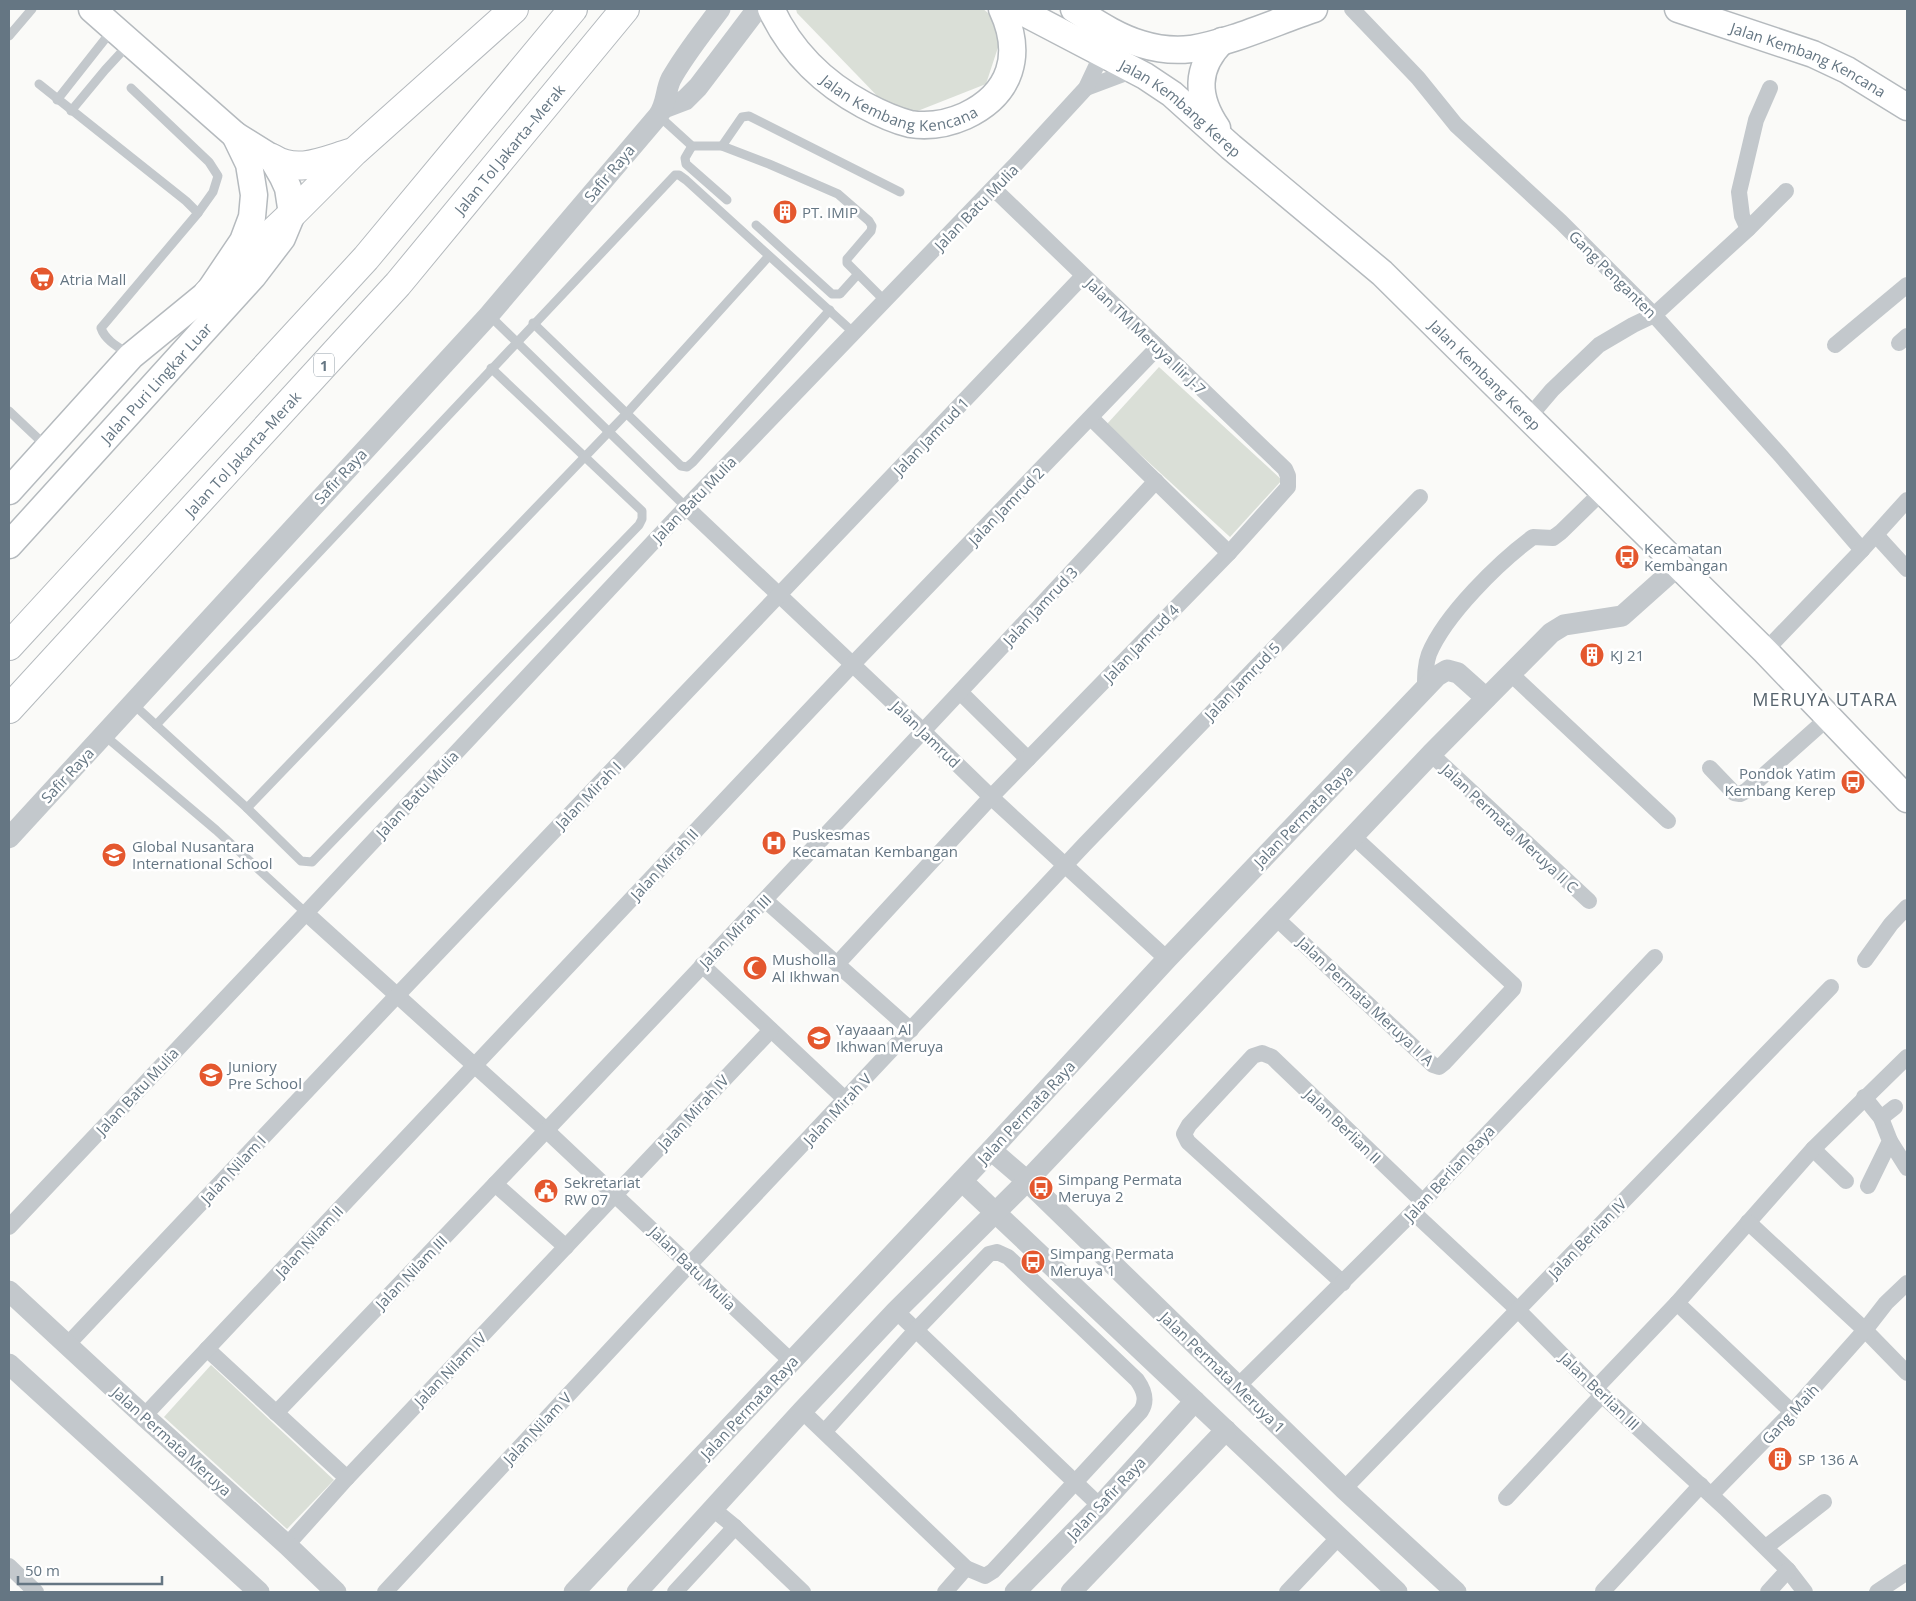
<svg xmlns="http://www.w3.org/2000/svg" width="1916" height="1601" font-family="'Open Sans',sans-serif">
  <rect width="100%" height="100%" fill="#fafaf8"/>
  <g fill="#dadfd7">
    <path d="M796,9H983L1005,26L986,84L915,112L885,104L797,13Z"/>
    <path d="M1159,367L1282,480L1230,537L1107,424Z"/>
    <path d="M211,1365L334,1480L287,1529L164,1417Z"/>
  </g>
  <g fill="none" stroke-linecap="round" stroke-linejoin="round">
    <defs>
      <g id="primary">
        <path id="s1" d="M771,9C791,52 823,83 864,105C879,113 894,120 910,124C929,127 947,124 965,116C1012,94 1023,54 1002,9"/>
        <path id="s2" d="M1017,9L1145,76L1172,94L1231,147L1382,273L1765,651L1907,799"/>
        <path d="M1074,9C1095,22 1117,37 1141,44C1157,49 1174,51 1191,49C1232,42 1275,22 1314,9"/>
        <path id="s3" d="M1678,9L1813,54L1847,70L1907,107"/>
        <path d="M1217,128C1196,97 1195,68 1222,41"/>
        <path d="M9,491L131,356L208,293L243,241L252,217L254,195L249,164L235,135"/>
        <path id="s4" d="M9,545L253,276L282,238L292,214L288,188L283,177L272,158L235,135L92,9"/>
      </g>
      <g id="motorway">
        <path d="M272,158C297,174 323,161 350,153"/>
        <path d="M208,293L292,214L354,152L514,9"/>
        <path d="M9,646L366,258L573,9"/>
        <path id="s5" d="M9,709L398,284L625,9"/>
      </g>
    </defs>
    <use href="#primary" stroke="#b5babe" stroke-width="29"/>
    <use href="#motorway" stroke="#b4b9bd" stroke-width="30"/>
    <g stroke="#c3c8cc" stroke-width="9">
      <path d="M9,36L32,9"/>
      <path d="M39,84L186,201L198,213L101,328C105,340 118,347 129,354"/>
      <path d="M131,88L209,162L218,176L213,192L198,213"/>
      <path d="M57,100L113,29"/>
      <path d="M71,111L105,70L128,45"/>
      <path d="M659,116L692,146H722L769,164L838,194L869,221L872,226L871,231L847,259V263L885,301"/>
      <path d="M692,146L685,158L686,164L727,200"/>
      <path d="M722,146L742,117L749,116L900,192"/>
      <path d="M756,225L832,294H840L858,274"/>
      <path d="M489,315L686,507"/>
      <path d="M533,323L681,466L687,467L693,462L830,310"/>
      <path d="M9,411L46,446"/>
      <path d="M133,704L247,808L301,861L312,862L639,525L642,519V511L491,368"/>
      <path d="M156,725L675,175H679L686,180L854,333"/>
      <path d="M104,735L216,830L306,913"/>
      <path d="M247,808L627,413L769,256"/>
    </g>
    <g stroke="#c3c8cc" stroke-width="16">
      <path d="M1352,9L1418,78L1456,125L1561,222L1654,315L1781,456L1862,550"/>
      <path d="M1086,88L1134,70"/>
      <path d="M1748,229L1742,216L1739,192L1756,120L1770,88"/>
      <path d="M1899,343L1907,336"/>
      <path d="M1835,345L1907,285"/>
      <path d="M1529,417L1552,390L1599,345L1633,325L1654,315L1748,229L1786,191"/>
      <path d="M1091,418L1229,553"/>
      <path d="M686,507L924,732L991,797L1167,959"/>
      <path d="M1876,535L1907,569"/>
      <path d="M1765,651L1862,550L1907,500"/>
      <path d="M1511,674L1668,821"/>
      <path d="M1425,688C1425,676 1425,665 1429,654C1445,615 1499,562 1533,537L1553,538L1561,532L1603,491"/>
      <path d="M960,692L1028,759"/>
      <path d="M1431,754L1589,901"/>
      <path d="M1710,768L1734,793L1740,794L1746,791L1829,717"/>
      <path d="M765,900L911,1030"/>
      <path d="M306,913L546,1130L791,1361"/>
      <path d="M1275,917L1433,1065L1439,1067L1444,1063L1513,989L1514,985L1354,837"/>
      <path d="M1865,960L1891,924L1907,907"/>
      <path d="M838,963L991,797L1229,553L1288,487V476L1285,469L994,189"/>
      <path d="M702,965L846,1100"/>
      <path d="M1864,1097L1881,1118L1890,1141L1868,1186"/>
      <path d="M1881,1118L1895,1107"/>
      <path d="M1890,1141L1907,1168"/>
      <path d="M1813,1149L1846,1181"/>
      <path d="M495,1184L566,1247"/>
      <path d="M1413,1212L1518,1310L1602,1395L1725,1508L1788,1570L1805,1592"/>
      <path d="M9,1227L306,913L686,507L1016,164L1086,88L1102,54"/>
      <path d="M1343,1283L1188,1142L1184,1134L1189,1125L1253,1056L1262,1053L1272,1057L1422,1201"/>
      <path d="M1907,1283L1886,1303L1865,1330L1907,1373"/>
      <path d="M1677,1303L1792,1412"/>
      <path d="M896,1311L1100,1506"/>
      <path d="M68,1344L387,1006L1083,276"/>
      <path d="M207,1349L347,1478"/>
      <path d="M1238,1386L1413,1212L1655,957"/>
      <path d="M1596,1388L1677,1303L1813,1149L1907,1057"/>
      <path d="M802,1411L966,1568L985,1576L993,1571L1141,1411C1148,1400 1144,1390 1137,1380L1008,1257L997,1252L989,1254L916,1330L825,1431"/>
      <path d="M276,1413C572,1105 866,794 1156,481"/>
      <path d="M144,1416L853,664L1158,347"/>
      <path d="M1344,1489L1831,987"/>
      <path d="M1711,1495L1792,1412L1865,1330L1748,1222"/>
      <path d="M1506,1498L1602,1395"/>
      <path d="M713,1509L735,1527L803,1592"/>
      <path d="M287,1545L347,1478L771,1030"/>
      <path d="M1766,1547L1824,1502"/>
      <path d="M9,1566L36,1592"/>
      <path d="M1603,1591L1701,1485"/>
      <path d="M385,1592L689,1265L1084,845L1420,497"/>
      <path d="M675,1592L735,1527"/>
      <path d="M945,1592L966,1568"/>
      <path d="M1287,1592L1339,1537"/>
      <path d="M1768,1592L1788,1570"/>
      <path d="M1877,1592L1907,1572"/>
    </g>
    <g stroke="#c3c8cc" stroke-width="21">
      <path d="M664,108L685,100L698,87L757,9"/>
      <path d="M9,838L489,315L658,116C667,104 665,91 671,79C685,54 703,32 720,9"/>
      <path d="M991,1150L1027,1181L1344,1489L1456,1592"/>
      <path d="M962,1181L1397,1592"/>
      <path d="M9,1291L144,1416L287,1545L336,1592"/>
      <path d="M9,1364L259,1592"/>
      <path d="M574,1592L991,1150L1167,959L1437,676L1447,670L1458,673L1486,698"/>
      <path d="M637,1592L802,1411L896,1311L1027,1181L1431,754L1551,633L1564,625L1622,616L1678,566"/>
      <path d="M1015,1592L1100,1506L1195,1401"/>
      <path d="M1071,1592L1226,1430"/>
    </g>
    <use href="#primary" stroke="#fff" stroke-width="26"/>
    <use href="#motorway" stroke="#fff" stroke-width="28"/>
  </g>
  <defs>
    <symbol id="building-disc" viewBox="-11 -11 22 22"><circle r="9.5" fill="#e4572e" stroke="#fff"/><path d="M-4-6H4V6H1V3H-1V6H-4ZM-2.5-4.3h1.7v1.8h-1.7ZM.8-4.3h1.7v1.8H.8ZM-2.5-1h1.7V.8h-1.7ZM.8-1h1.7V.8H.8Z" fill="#fff"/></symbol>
    <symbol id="supermarket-disc" viewBox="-11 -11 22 22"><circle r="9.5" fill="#e4572e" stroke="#fff"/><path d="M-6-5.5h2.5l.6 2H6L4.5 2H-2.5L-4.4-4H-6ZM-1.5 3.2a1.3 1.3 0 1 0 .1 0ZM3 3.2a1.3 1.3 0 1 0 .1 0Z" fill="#fff"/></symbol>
    <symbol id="bus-disc" viewBox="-11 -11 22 22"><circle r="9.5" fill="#e4572e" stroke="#fff"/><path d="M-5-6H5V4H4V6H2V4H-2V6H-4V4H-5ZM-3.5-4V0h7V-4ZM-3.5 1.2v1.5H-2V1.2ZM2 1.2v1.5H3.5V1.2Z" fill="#fff"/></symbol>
    <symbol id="hospital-disc" viewBox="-11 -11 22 22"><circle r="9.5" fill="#e4572e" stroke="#fff"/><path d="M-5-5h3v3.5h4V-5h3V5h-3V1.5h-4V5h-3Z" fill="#fff"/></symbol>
    <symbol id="school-disc" viewBox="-11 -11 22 22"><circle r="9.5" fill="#e4572e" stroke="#fff"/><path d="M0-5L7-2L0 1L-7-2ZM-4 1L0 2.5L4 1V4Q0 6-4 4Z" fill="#fff"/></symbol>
    <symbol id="mosque-disc" viewBox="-11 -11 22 22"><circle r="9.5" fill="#e4572e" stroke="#fff"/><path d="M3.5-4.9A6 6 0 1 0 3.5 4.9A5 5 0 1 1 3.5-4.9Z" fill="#fff"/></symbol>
    <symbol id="civic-disc" viewBox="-11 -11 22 22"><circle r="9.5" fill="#e4572e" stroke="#fff"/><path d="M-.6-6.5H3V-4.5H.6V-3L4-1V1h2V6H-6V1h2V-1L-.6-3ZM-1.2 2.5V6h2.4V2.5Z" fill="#fff"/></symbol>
  </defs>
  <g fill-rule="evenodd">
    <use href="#building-disc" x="771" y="198" width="28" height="28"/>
    <use href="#supermarket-disc" x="28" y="265" width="28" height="28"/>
    <use href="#bus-disc" x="1613" y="543" width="28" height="28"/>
    <use href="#building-disc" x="1578" y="641" width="28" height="28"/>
    <use href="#bus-disc" x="1839" y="768" width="28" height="28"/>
    <use href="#hospital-disc" x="760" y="829" width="28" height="28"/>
    <use href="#school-disc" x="100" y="841" width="28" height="28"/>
    <use href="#mosque-disc" x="741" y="954" width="28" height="28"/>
    <use href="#school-disc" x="805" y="1024" width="28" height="28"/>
    <use href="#school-disc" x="197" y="1061" width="28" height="28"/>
    <use href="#bus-disc" x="1027" y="1174" width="28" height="28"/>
    <use href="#civic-disc" x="532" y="1177" width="28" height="28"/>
    <use href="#bus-disc" x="1019" y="1248" width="28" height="28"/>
    <use href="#building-disc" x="1766" y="1445" width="28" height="28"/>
  </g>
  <g text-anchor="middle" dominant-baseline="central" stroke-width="5" stroke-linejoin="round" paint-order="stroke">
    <rect fill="#fff" stroke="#939fa8" stroke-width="1" x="314" y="353.5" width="20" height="23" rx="4"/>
    <g font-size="14" font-weight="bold" fill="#657683">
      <text x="324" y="365">1</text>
    </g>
    <g font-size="15" fill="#657683" stroke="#fff">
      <text stroke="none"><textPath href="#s3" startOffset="140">Jalan Kembang Kencana</textPath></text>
      <text stroke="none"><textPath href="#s1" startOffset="171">Jalan Kembang Kencana</textPath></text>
      <text stroke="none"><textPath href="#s2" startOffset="192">Jalan Kembang Kerep</textPath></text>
      <text stroke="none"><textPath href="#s5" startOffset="751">Jalan Tol Jakarta–Merak</textPath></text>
      <text transform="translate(609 173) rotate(-50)">Safir Raya</text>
      <text transform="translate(976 207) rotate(-46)">Jalan Batu Mulia</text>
      <text transform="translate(1613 274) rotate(45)">Gang Penganten</text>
      <text transform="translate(1146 336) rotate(44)">Jalan TM Meruya Ilir J-7</text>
      <text stroke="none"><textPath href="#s2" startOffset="598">Jalan Kembang Kerep</textPath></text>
      <text stroke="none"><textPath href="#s4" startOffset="219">Jalan Puri Lingkar Luar</textPath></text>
      <text transform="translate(931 436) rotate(-46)">Jalan Jamrud 1</text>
      <text stroke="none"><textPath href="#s5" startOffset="346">Jalan Tol Jakarta–Merak</textPath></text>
      <text transform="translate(340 476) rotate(-47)">Safir Raya</text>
      <text transform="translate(694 499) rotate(-46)">Jalan Batu Mulia</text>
      <text transform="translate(1006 506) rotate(-46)">Jalan Jamrud 2</text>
      <text transform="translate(1040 606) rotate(-47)">Jalan Jamrud 3</text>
      <text transform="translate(1141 643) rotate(-46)">Jalan Jamrud 4</text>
      <text transform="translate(1242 681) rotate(-46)">Jalan Jamrud 5</text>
      <text transform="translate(926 734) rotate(44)">Jalan Jamrud</text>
      <text transform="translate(67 775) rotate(-47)">Safir Raya</text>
      <text transform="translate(417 794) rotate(-47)">Jalan Batu Mulia</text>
      <text transform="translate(588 795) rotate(-46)">Jalan Mirah I</text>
      <text transform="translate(1303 816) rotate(-46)">Jalan Permata Raya</text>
      <text transform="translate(1510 828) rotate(43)">Jalan Permata Meruya II C</text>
      <text transform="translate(664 864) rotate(-47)">Jalan Mirah II</text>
      <text transform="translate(735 931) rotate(-46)">Jalan Mirah III</text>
      <text transform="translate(1366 1001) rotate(43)">Jalan Permata Meruya II A</text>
      <text transform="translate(137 1091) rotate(-47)">Jalan Batu Mulia</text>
      <text transform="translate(837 1109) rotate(-47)">Jalan Mirah V</text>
      <text transform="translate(693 1112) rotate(-47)">Jalan Mirah IV</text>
      <text transform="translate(1026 1112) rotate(-47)">Jalan Permata Raya</text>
      <text transform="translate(1343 1126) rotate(44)">Jalan Berlian II</text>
      <text transform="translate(233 1169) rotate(-47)">Jalan Nilam I</text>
      <text transform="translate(1449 1173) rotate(-47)">Jalan Berlian Raya</text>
      <text transform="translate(1587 1238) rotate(-46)">Jalan Berlian IV</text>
      <text transform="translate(309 1241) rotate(-47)">Jalan Nilam II</text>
      <text transform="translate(693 1268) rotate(44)">Jalan Batu Mulia</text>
      <text transform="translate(411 1272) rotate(-46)">Jalan Nilam III</text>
      <text transform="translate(450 1369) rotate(-46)">Jalan Nilam IV</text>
      <text transform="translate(1223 1372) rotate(44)">Jalan Permata Meruya 1</text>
      <text transform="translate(1600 1391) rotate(44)">Jalan Berlian III</text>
      <text transform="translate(749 1407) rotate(-47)">Jalan Permata Raya</text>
      <text transform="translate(1790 1414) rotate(-47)">Gang Maih</text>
      <text transform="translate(537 1428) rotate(-47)">Jalan Nilam V</text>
      <text transform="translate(172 1441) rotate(42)">Jalan Permata Meruya</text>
      <text transform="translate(1106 1498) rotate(-47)">Jalan Safir Raya</text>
    </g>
    <g font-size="15" fill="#657683" stroke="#fff" text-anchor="start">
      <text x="802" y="212">PT. IMIP</text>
      <text x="60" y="279">Atria Mall</text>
      <text x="1644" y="548">Kecamatan<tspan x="1644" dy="17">Kembangan</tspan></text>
      <text x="1610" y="655">KJ 21</text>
      <text x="1836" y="773" text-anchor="end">Pondok Yatim<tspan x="1836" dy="17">Kembang Kerep</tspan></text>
      <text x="792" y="834">Puskesmas<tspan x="792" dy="17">Kecamatan Kembangan</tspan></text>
      <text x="132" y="846">Global Nusantara<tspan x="132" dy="17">International School</tspan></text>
      <text x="772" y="959">Musholla<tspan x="772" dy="17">Al Ikhwan</tspan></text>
      <text x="836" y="1029">Yayaaan Al<tspan x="836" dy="17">Ikhwan Meruya</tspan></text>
      <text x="228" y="1066">Juniory<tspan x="228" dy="17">Pre School</tspan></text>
      <text x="1058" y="1179">Simpang Permata<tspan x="1058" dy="17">Meruya 2</tspan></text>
      <text x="564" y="1182">Sekretariat<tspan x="564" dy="17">RW 07</tspan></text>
      <text x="1050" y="1253">Simpang Permata<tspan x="1050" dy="17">Meruya 1</tspan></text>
      <text x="1798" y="1459">SP 136 A</text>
    </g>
    <g font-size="18" letter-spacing="1" fill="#57646e" stroke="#fff">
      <text x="1825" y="699">MERUYA UTARA</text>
    </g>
  </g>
  <rect width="1916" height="1601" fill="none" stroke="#657683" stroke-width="20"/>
  <path d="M18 1576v8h144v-8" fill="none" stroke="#657683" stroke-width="2.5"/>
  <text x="25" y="1576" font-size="15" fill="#657683" stroke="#ffffff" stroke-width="4" paint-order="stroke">50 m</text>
</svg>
